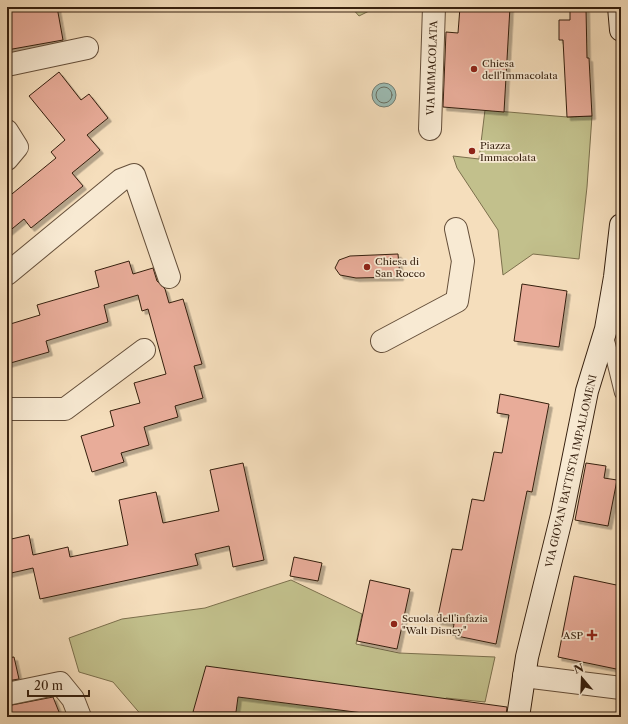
<svg xmlns="http://www.w3.org/2000/svg" width="628" height="724" font-family="'Libre Caslon Text',serif">
  <defs>
    <filter id="shadow"><feDropShadow dx="3.5" dy="3.5" stdDeviation="0" flood-color="#0004"/></filter>
  </defs>
  <rect width="100%" height="100%" fill="#f5debc"/>
  <filter id="stains"><feTurbulence type="fractalNoise" baseFrequency=".005" numOctaves="4"/><feColorMatrix values="0 0 0 0 .2 0 0 0 0 .09 0 0 0 0 .02 0 0 0 .5 -.17"/></filter>
  <radialGradient id="worn" r=".72"><stop offset=".6" stop-color="#630" stop-opacity="0"/><stop offset="1" stop-color="#630" stop-opacity=".3"/></radialGradient>
  <g fill="#c2c08c" stroke="#7c704d">
    <path d="M351,7H377L359,16Z"/>
    <path d="M485,110L567,117L592,116L587,187L579,259L533,254L503,275L498,230L457,168L453,156L479,159Z"/>
    <path d="M291,580L362,614L356,644L399,653L495,657L485,702L446,698L432,717H143L113,682L79,672L69,638L122,619L205,608Z"/>
  </g>
  <circle fill="#9cbcb4" stroke="#737d72" cx="384" cy="95" r="12"/>
  <g fill="none" stroke-linecap="round" stroke-linejoin="round">
    <circle stroke="#686e61" stroke-width="1" cx="384" cy="95" r="8"/>
  </g>
  <g fill="#e8ac99" stroke="#351f0e" filter="url(#shadow)">
    <path d="M7,7H57L63,40L7,50Z"/>
    <path d="M460,7H510L504,112L443,107L446,32L458,33Z"/>
    <path d="M570,9H586L587,58H589L592,116L567,117L563,40H559V20H570Z"/>
    <path d="M59,72L81,100L89,94L108,118L87,135L100,150L72,173L83,186L31,228L24,219L7,233V198L56,158L51,152L65,140L29,96Z"/>
    <path d="M398,254L400,277L356,278L340,275L335,268L339,260L350,256Z"/>
    <path d="M129,261L133,274L153,268L157,281L165,289L169,303L183,299L202,364L194,366L203,398L175,406L178,417L144,427L149,445L121,453L124,462L92,472L81,436L114,426L110,411L140,403L134,383L166,374L148,309L142,311L138,295L104,305L108,322L46,341L49,352L7,364V325L40,315L37,305L99,287L95,271Z"/>
    <path d="M522,284L567,291L559,347L514,341Z"/>
    <path d="M500,394L549,404L532,492L527,491L496,644L452,635L454,624L437,621L452,549L462,550L472,499L484,501L494,452L502,453L509,415L497,413Z"/>
    <path d="M243,463L264,560L233,567L229,546L195,554L198,565L40,599L33,568L7,574V540L29,535L33,555L68,547L70,557L128,545L119,500L156,492L163,523L219,511L210,470Z"/>
    <path d="M586,463L606,466L604,478L617,480L608,526L575,520Z"/>
    <path d="M294,557L322,563L318,581L290,576Z"/>
    <path d="M574,576L621,586V670L558,657Z"/>
    <path d="M370,580L410,589L397,649L357,641Z"/>
    <path d="M14,657L19,679L7,681V658Z"/>
    <path d="M206,666L507,707L506,717H394L238,697L236,712H193Z"/>
    <path d="M53,697L61,717H7V706Z"/>
  </g>
  <g fill="none" stroke-linecap="round" stroke-linejoin="round">
    <defs>
      <path id="lane" d="M607,336L621,393"/>
      <g id="street">
        <path d="M7,65L87,48"/>
        <path d="M430,129L434,7"/>
        <path d="M7,131L17,147L7,159"/>
        <path d="M7,274L121,180L134,175L169,277"/>
        <path d="M382,341L457,301L463,261L456,229"/>
        <path d="M7,409H65L144,350"/>
        <path d="M524,676L621,688"/>
        <path d="M7,694L60,683L73,699L80,717"/>
      </g>
      <g id="secondary">
        <path d="M619,7L621,30"/>
        <path d="M518,717L527,657L562,515L587,391L606,329L615,277L621,225"/>
      </g>
    </defs>
    <use href="#lane" stroke="#654f3a" stroke-width="14"/>
    <use href="#street" stroke="#654f3a" stroke-width="24"/>
    <use href="#secondary" stroke="#351f0e" stroke-width="24"/>
    <use href="#lane" stroke="#f8ead3" stroke-width="12"/>
    <use href="#street" stroke="#f8ead3" stroke-width="22"/>
    <use href="#secondary" stroke="#f8ead3" stroke-width="22"/>
  </g>
  <g fill="#8f2418" stroke="#f8ead3" stroke-width="1.5">
    <circle cx="474" cy="69" r="4"/>
    <circle cx="472" cy="151" r="4"/>
    <circle cx="367" cy="267" r="4"/>
    <circle cx="394" cy="624" r="4"/>
    <path d="M590 629h4v4h4v4h-4v4h-4v-4h-4v-4h4z"/>
  </g>
  <g text-anchor="middle" dominant-baseline="central" stroke-width="3.5" stroke-linejoin="round" paint-order="stroke">
    <g font-size="10" fill="#351f0e" stroke="#f8ead3" text-anchor="start">
      <text x="482" y="63">Chiesa<tspan x="482" dy="12">dell'Immacolata</tspan></text>
      <text x="480" y="145">Piazza<tspan x="480" dy="12">Immacolata</tspan></text>
      <text x="375" y="261">Chiesa di<tspan x="375" dy="12">San Rocco</tspan></text>
      <text x="402" y="618">Scuola dell'infazia<tspan x="402" dy="12">"Walt Disney"</tspan></text>
      <text x="583" y="635" text-anchor="end">ASP</text>
    </g>
    <g font-size="10" fill="#351f0e" stroke="#f8ead3">
      <text transform="translate(432 68) rotate(-88)">VIA IMMACOLATA</text>
      <text transform="translate(571 471) rotate(-77)">VIA GIOVAN BATTISTA IMPALLOMENI</text>
    </g>
  </g>
  <rect width="628" height="724" fill="none" stroke="#f5debc" stroke-width="24"/>
  <rect x="8" y="8" width="612" height="708" fill="none" stroke="#351f0e" stroke-width="2"/>
  <rect x="12" y="12" width="604" height="700" fill="none" stroke="#351f0e"/>
  <g transform="translate(582 678) rotate(341)" stroke="#f8ead3" stroke-width="3" paint-order="stroke">
  <path d="M0-3L7 15L0 10L-7 15Z" fill="#351f0e"/>
  <text y="-6" font-size="11" font-weight="bold" text-anchor="middle" fill="#351f0e">N</text>
  </g>
  <path d="M28 690v6h61v-6" fill="none" stroke="#351f0e" stroke-width="2"/>
  <text x="34" y="690" font-size="12" fill="#351f0e" stroke="#f8ead3" stroke-width="3" paint-order="stroke">20 m</text>
  <rect width="100%" height="100%" filter="url(#stains)"/>
  <rect width="100%" height="100%" fill="url(#worn)"/>
</svg>
